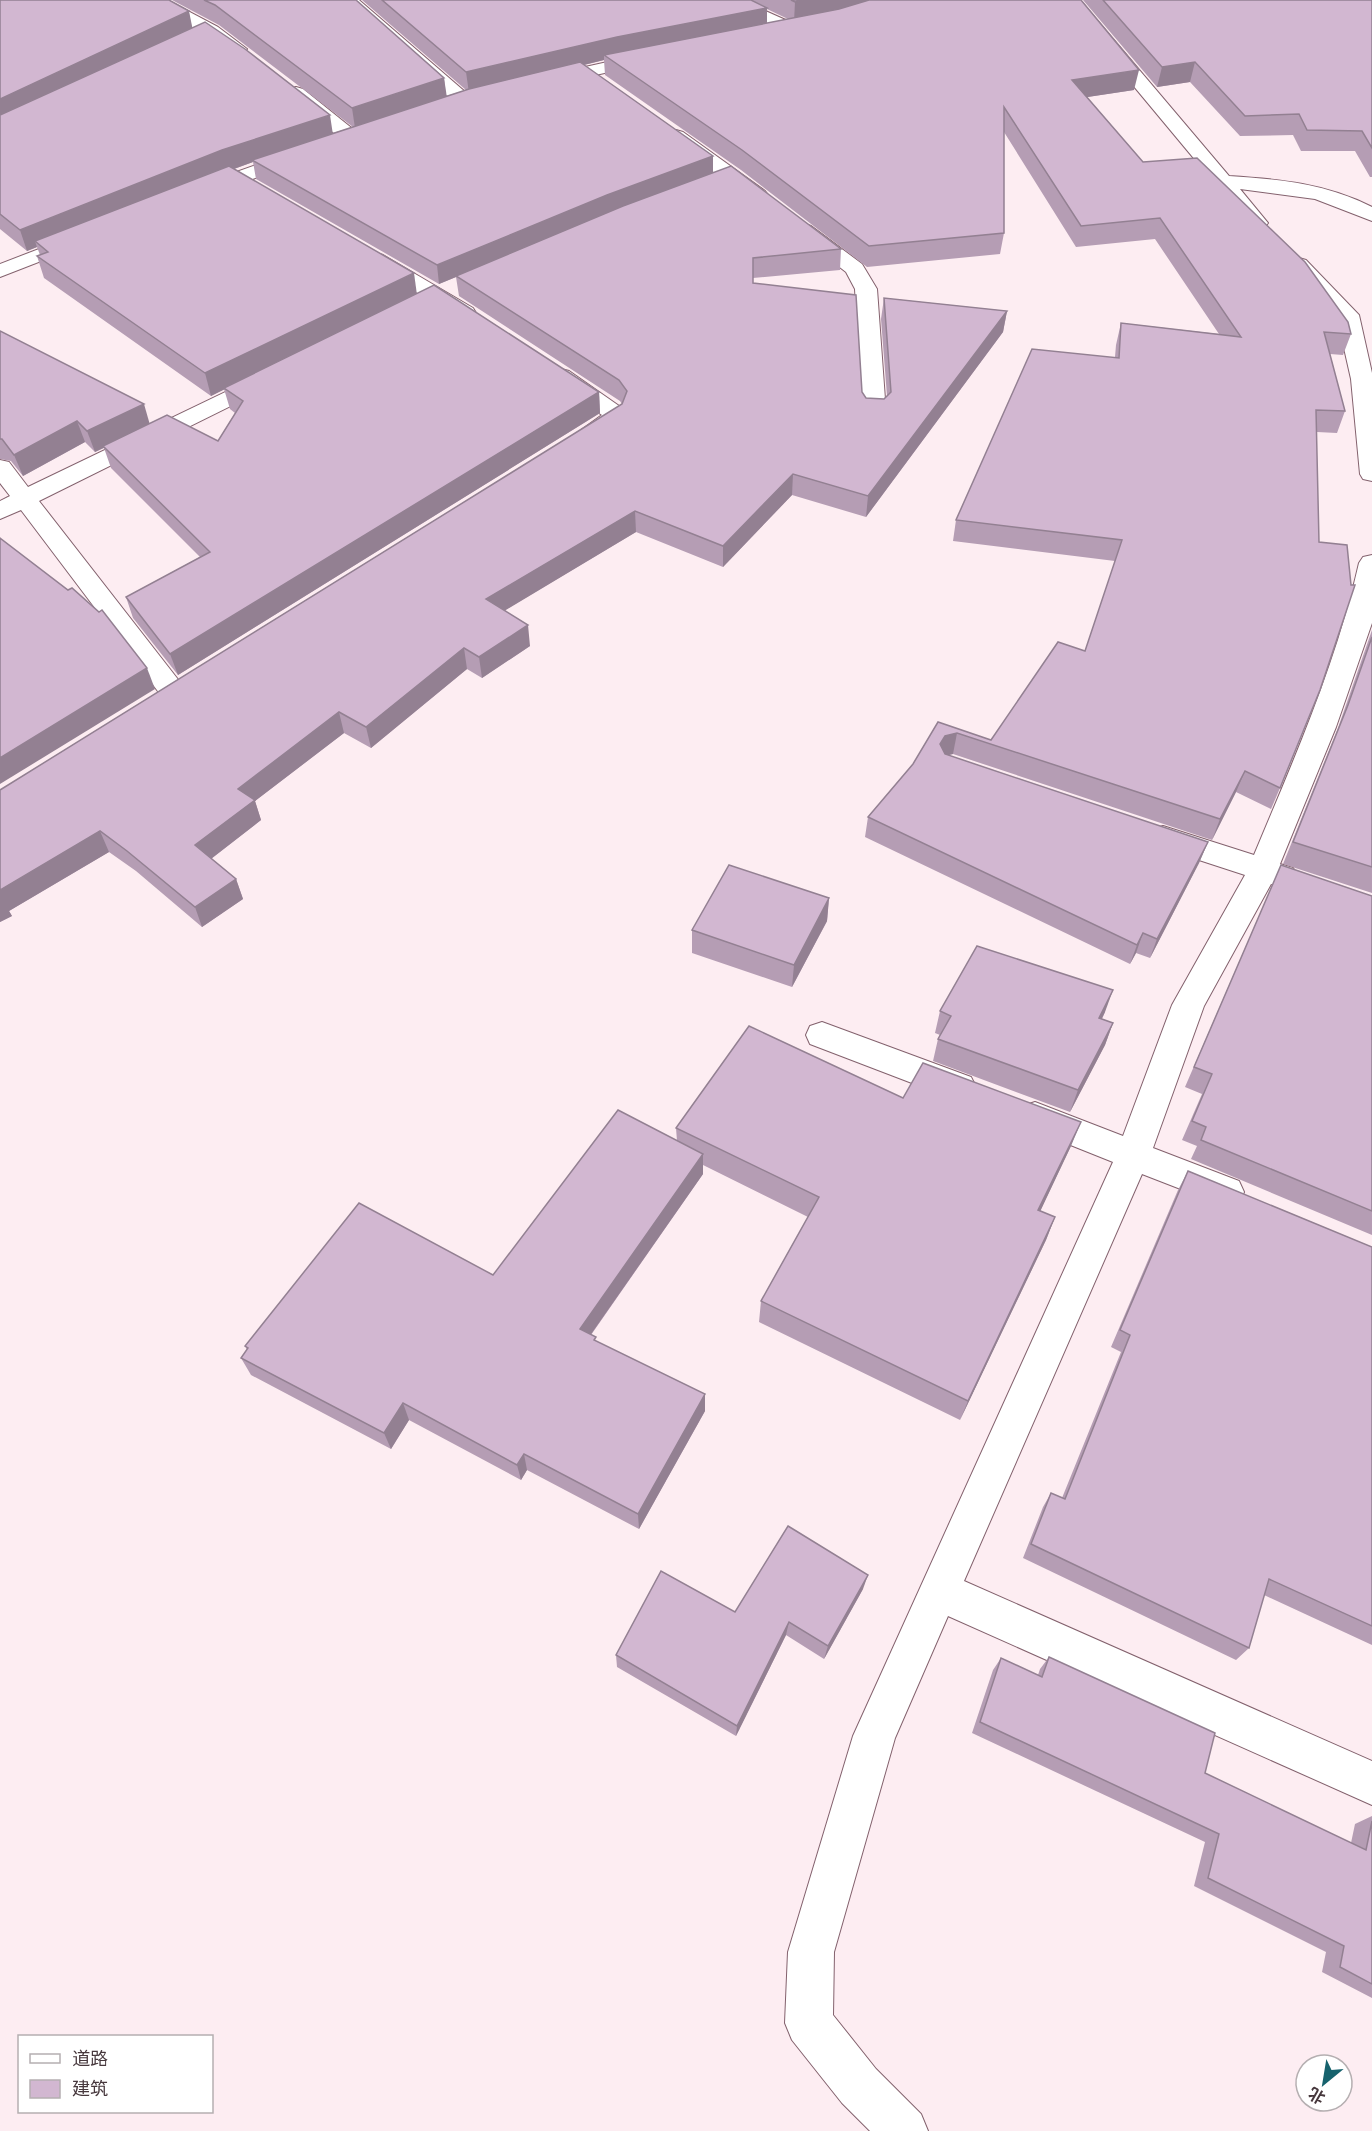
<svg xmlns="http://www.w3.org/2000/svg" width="1372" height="2131" font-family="Commissioner,'Noto Sans SC',sans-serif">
  <rect width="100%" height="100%" fill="#fdedf2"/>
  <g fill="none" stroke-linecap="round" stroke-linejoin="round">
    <defs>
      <g id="minor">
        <path d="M145,0H167L218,27L247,49L244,53H232Z"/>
        <path d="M340,0H359L471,97L473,101L471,105H457Z"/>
        <path d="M718,0H741L799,26L802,30L793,35L787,34L721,4Z"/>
        <path d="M1062,0H1080L1229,176C1278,179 1328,184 1372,207V221L1315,199L1240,189L1268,223L1265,227H1251Z"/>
        <path d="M648,53L654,54L657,58L654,62L546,86L537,81L540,77Z"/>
        <path d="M296,87L303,89L359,134L362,138L359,142H345L289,97L287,93L289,89Z"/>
        <path d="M676,130L683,132L765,191L768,195L765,199H751L669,140L666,136L669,132Z"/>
        <path d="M296,151L306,157L303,161L208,195H194L191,191L194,187Z"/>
        <path d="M804,224L811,226L862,264L877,289L886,413L882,418H866L862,413L855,289L846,272L797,234L794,230L797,226Z"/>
        <path d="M78,234L85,236L88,240L85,244L0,277V264Z"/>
        <path d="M376,253L383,255L473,308L476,313L473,318H457L369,263L366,259L369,255Z"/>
        <path d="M1299,258L1306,260L1359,315L1372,373V481L1363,479L1360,474L1351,379L1337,317L1288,264L1292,260Z"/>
        <path d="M561,369L569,371L622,408L626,413C623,430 590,447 574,443L570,438L602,415L553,381L550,376L553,371Z"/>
        <path d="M267,372L275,374L278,379L275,384L39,501L187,691L183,698L173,700L163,698L21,510L0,519V501L10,496L0,483V460L9,462L28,487Z"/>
        <path d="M1372,555V623L1336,727L1280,864L1293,868L1297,876L1293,884L1282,887L1271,884L1204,1006L1153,1148L1239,1181L1244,1192L1239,1203L1227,1207L1142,1174L964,1581L1372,1761V1805L948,1616L895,1738L834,1952L833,2015L876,2069L921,2114L928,2131H870L842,2103L792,2040L785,2023L788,1952L853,1736L1113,1162L1023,1126L1018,1116L1023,1106L1035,1102L1123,1136L1172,1005L1245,875L1153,845L1148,837L1153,829L1163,826L1254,855C1294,759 1336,665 1359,563L1363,557Z"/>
        <path d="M822,1022L971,1077L976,1087L971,1097L959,1101L810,1044L806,1035L810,1026Z"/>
      </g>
    </defs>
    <use href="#minor" stroke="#83616d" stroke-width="2"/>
    <use href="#minor" fill="#fff" fill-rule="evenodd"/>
  </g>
  <g fill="#b59db4" fill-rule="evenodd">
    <path d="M0,0L192,28L333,133L353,127L219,25L172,0H356L444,78L446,96L466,90L362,0H1081L1134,90L1087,97L1143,162L1351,334L1343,355L1330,354L1345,411L1337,433L1317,432L1280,788L1271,809L1236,792L1212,840L953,754L948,755L1208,842L1199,863L1150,958L1136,953L1130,964L865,837L868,817L913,764L938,722L991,740L1085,651L1115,561L953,541L956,520L1115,357L1116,345L1121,323L1219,334L1155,239L1076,247L1004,132V233L1000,254L867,267L741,170L605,75L604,60L584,65L713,156V173L841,249L840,270L753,278V283L862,392L866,398L884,399L887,396L881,319L884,298L1007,311L1003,332L866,517L792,495L723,567L636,532L505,610L530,646L482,678L467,669L371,748L344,733L255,801L261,820L211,859L236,879L243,899L202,927L136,871L109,852L9,911L12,916L0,922V790L622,404L620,401L459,296L456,277L439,284L256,179L253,162L234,169L417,293L599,392L600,413L178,675L133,618L126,597L200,557L111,468L104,448L95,452L85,442L23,476L11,461L0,459V331L150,424L218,441L235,413L230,409L224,389L211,396L44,278L37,256L40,255L37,247L27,251L0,229ZM767,9L788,19L767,23Z"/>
    <path d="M1083,0H1372V177H1370L1355,151H1301L1293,135L1240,136L1190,82L1157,87Z"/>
    <path d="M1372,630V893L1283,864L1338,728Z"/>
    <path d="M1281,865L1372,896V1235L1191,1159L1197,1146L1182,1140L1202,1094L1185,1087Z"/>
    <path d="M829,898L827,921L792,987L692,953V930Z"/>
    <path d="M940,1011L1105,1012L1102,1019L1113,1023L1105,1045L1070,1112L933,1061L938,1039L940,1035L935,1033Z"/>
    <path d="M903,1098L1071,1146L1040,1211L1055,1217L1046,1240L960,1420L759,1322L761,1301L808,1217L703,1165V1174L591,1335L596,1341L705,1411L639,1529L527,1470L521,1480L409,1420L391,1449L251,1375L241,1358L247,1350L245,1346L493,1275L677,1141L676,1128Z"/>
    <path d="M1188,1171L1372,1247V1645L1264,1595L1249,1648L1236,1660L1023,1558L1043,1507L1051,1493L1062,1498L1121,1352L1111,1347L1178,1190Z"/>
    <path d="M863,1589L824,1659L786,1635L736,1736L617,1667L616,1655L735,1612Z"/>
    <path d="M1049,1657L1205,1773L1351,1843L1355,1824L1372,1816V1998L1322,1972L1326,1952L1194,1886L1205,1842L972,1733L993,1670L1001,1658L1038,1675L1040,1669Z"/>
  </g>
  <g fill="#938092">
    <path d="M803,0H880L794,22L795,2Z"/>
    <path d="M767,8V27L604,55V60L469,93L466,72L617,37Z"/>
    <path d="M189,11L193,31L0,123V99Z"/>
    <path d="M1195,62L1190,82L1157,87L1162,67Z"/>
    <path d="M1139,70L1134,90L1068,100L1072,80Z"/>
    <path d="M444,78L447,98L355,128L352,108Z"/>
    <path d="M330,115L333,135L252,160L253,162L35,241L37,247L27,251L20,230L222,150Z"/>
    <path d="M713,156V174L456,276V277L439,284L437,265L607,195Z"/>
    <path d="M414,273L417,295L211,396L205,373Z"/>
    <path d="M1007,311L1003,332L866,517L868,496Z"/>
    <path d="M599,392L600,413L178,675L170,654Z"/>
    <path d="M144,404L150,425L95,452L87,431Z"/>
    <path d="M77,421L85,442L23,476L14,455Z"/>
    <path d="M793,474L792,495L723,567V546Z"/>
    <path d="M635,511L636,532L489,620L486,599Z"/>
    <path d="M528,625L530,646L482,678L479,657Z"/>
    <path d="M464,648L467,669L371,748L366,727Z"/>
    <path d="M147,668L155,689L0,784V758Z"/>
    <path d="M339,712L344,733L255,801L261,820L203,865L195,845L238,789Z"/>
    <path d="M957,733L953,754L941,757L940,744L945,736Z"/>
    <path d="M1245,771L1236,792L1212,840L1220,819Z"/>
    <path d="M100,831L109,852L9,911L12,916L0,922V890Z"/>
    <path d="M1208,842L1199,863L1150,958L1157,939Z"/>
    <path d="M236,879L243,899L202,927L195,907Z"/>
    <path d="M829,898L827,921L792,987L794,965Z"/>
    <path d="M1143,933L1136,953L1130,964L1137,945Z"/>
    <path d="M1113,990L1105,1012L1091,1040L1099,1018Z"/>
    <path d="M1113,1023L1105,1045L1070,1112L1078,1090Z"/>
    <path d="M1081,1122L1071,1146L1030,1233L1038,1210Z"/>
    <path d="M703,1154V1174L582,1347L580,1329Z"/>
    <path d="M1055,1217L1046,1240L960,1420L968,1401Z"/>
    <path d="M705,1394V1411L639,1529L638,1514Z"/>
    <path d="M403,1403L409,1420L391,1449L384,1433Z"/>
    <path d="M524,1454L527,1470L521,1480L517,1465Z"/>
    <path d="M868,1575L863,1589L824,1659L828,1646Z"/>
    <path d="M789,1622L786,1635L736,1736L737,1726Z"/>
  </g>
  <g fill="#d2b7d1" stroke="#938092" stroke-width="1.5">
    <path d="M0,0H169L189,11L0,99Z"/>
    <path d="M204,0H356L444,78L352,108L215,5Z"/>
    <path d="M382,0H751L767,8L617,37L466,72Z"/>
    <path d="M791,0H803L795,2Z"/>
    <path d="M869,0H1081L1139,70L1072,80L1143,162L1197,158L1305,262L1348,322L1351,334L1324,332L1345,411L1316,410L1319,542L1347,545L1351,585H1355L1320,690L1280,788L1245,771L1220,819L957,733L945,736L940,744L945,754L1208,842L1157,939L1143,933L1137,945L868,817L913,764L938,722L991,740L1058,642L1085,651L1122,540L956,520L1032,349L1119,358L1121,323L1241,337L1160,218L1081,226L1004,107V233L869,246L742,150L604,55L839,9Z"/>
    <path d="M1103,0H1372V148L1362,131L1307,130L1299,114L1245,116L1195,62L1162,67Z"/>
    <path d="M205,22L245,49L330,115L222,150L20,230L0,214V115Z"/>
    <path d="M580,62L713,156L607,195L437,265L252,160L469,89Z"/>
    <path d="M229,166L414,273L205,373L37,256L48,252L35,241Z"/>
    <path d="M731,166L841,249L753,258V283L856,295L862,392L866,398L884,399L891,392L884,298L1007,311L868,496L793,474L723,546L635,511L486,599L528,625L479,657L464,648L366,727L339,712L238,789L255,800L195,845L236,879L195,907L127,851L100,831L0,890V790L622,404L627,391L619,380L456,276L623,206Z"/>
    <path d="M434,285L599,392L170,654L126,597L210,552L103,446L167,415L218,441L243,401L224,388Z"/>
    <path d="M0,331L144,404L87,431L77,421L14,455L2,439H0Z"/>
    <path d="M0,538L68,590L72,588L99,612L102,610L147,668L0,758Z"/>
    <path d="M1372,637V867L1293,842L1348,705Z"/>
    <path d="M729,865L829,898L794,965L692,930Z"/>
    <path d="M1281,865L1372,896V1211L1201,1140L1206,1127L1192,1121L1212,1074L1194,1067Z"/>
    <path d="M977,946L1113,990L1099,1018L1113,1023L1078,1090L938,1039L951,1016L940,1011Z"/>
    <path d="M749,1026L903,1098L923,1063L1081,1122L1038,1210L1055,1217L968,1401L761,1301L819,1197L676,1128Z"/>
    <path d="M618,1110L703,1154L580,1329L596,1337L594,1340L705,1394L638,1514L524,1454L517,1465L403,1403L384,1433L241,1358L248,1348L245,1346L359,1203L493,1275Z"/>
    <path d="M1188,1171L1372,1247V1626L1269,1579L1249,1648L1031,1544L1051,1493L1065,1499L1130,1335L1120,1330Z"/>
    <path d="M788,1526L868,1575L828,1646L789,1622L737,1726L616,1655L661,1571L735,1612Z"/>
    <path d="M1049,1657L1215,1733L1205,1773L1366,1850L1372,1821V1984L1340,1967L1344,1946L1208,1878L1219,1834L980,1722L1001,1658L1042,1677Z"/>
  </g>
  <rect x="18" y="2035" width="195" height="78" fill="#ffffff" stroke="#b5afb1" stroke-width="1.5"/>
  <rect x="30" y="2054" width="30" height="9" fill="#ffffff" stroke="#b5afb1" stroke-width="1.5"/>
  <text x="72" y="2065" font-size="18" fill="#47383d">道路</text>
  <rect x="30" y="2080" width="30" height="18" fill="#d2b7d1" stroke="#b5afb1" stroke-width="1.5"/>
  <text x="72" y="2095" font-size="18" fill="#47383d">建筑</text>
  <g transform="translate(1324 2083) rotate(210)"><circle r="28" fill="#ffffff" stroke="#b5afb1" stroke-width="1.5"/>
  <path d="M0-4.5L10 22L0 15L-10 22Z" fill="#16626d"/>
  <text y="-9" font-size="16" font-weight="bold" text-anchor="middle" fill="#47383d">北</text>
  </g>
</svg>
